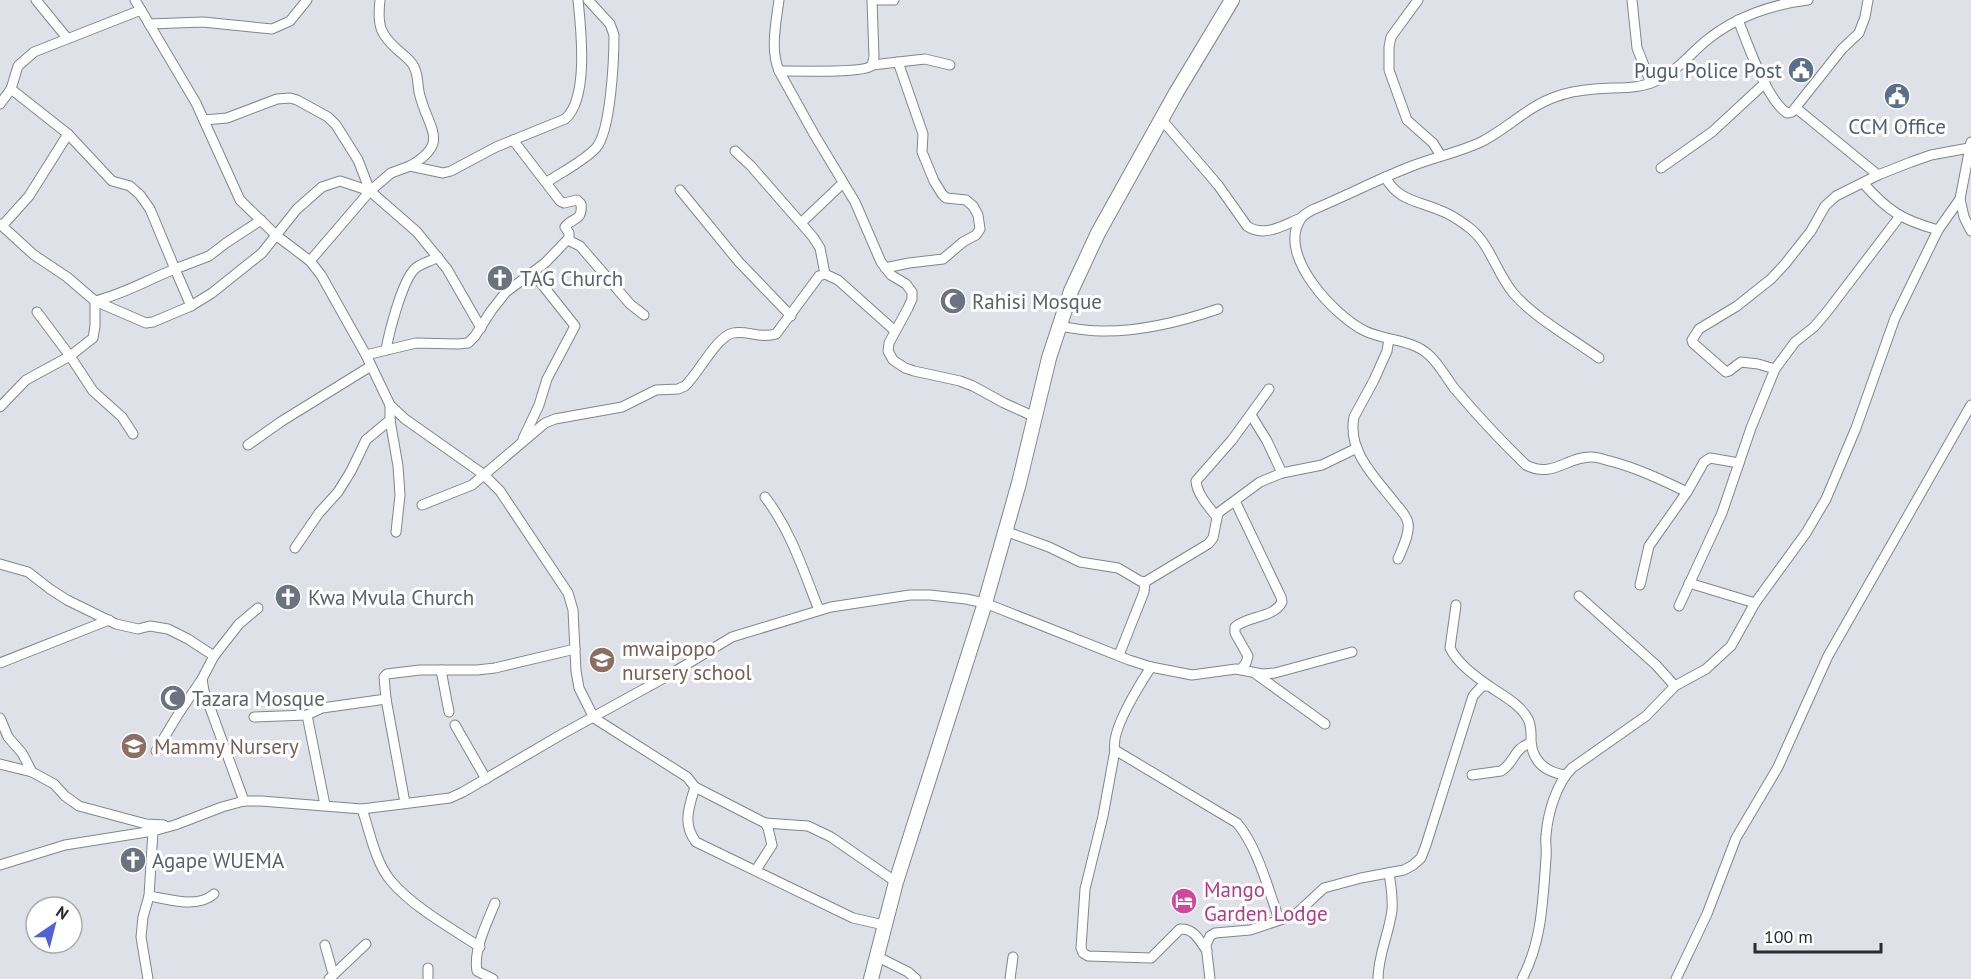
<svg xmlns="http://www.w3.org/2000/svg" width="1971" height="979" font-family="'PT Sans',sans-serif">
  <rect width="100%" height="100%" fill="#dee2e8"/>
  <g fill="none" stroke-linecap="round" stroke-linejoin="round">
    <defs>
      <g id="street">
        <path d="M36,0L67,38"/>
        <path d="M135,0L196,103L240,200L277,236L310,261L321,275L366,355L390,405L405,419L483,474L500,491L568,593L573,610L576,671L579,688L594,718L687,777L695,787C689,807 682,824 696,842L853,918L884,925"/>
        <path d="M380,0C377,26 380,35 400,52C405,56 410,60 413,65C419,74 417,86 420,96C429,130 450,143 410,166"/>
        <path d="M779,0C776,23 770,49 779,71L814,134L855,202L881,262L891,275L906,284L912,292V299L908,308L889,343L888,351L893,360L905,368L914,371L960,381L973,386L1004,403L1035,417"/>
        <path d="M878,0H894"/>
        <path d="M1418,0L1391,37L1389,47V70L1407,120L1433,143L1441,156"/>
        <path d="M1632,0L1637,48L1651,83"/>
        <path d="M1738,20C1748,44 1766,99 1787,113L1792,112L1842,49L1859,33L1865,17L1868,0"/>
        <path d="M149,24L203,22L272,29L290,21L307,0"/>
        <path d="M872,65L925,59L950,65"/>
        <path d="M779,71C793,71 864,73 871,66C873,64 873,60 874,57L872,0"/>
        <path d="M0,104L11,89L18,66L34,52L141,10"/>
        <path d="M1796,108L1878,175"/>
        <path d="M204,120L227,118L277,99L290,98L297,100L328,117L336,125L358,160L370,191"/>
        <path d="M1162,120L1218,185L1247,226C1264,238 1284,225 1301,218"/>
        <path d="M1971,142L1960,199L1964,217L1971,231"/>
        <path d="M735,151L751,166L813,237L820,248L825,274"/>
        <path d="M1661,168L1712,132L1765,83"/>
        <path d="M1385,177C1399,201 1415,200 1439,210C1448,213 1459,220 1467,226C1491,243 1495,272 1514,294C1535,318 1573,339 1599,358"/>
        <path d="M547,182C562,172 584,161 596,148C611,131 614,58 614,35L610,24L588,0"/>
        <path d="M1863,183C1888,211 1902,220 1938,230"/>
        <path d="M680,190L739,262L791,316"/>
        <path d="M802,222L843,183"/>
        <path d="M0,224L34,255L67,277L95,301C124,294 147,280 175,269L150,209L140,195L130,186L112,181L68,134L11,89"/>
        <path d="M3,225L29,196L68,134"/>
        <path d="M568,240L580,246L630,304L644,315"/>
        <path d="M310,261L370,191L391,173L410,166L443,173L451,171L496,147L565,119C589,99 581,29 578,0"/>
        <path d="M885,268L909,263L943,259L963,242L976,235L980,229L978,215L973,206L966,200L946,198L942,194L934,181L922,152L923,134L898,62"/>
        <path d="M191,306L212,293L262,253L297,209L322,187L340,181L370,191L417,232L447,269L481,328"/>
        <path d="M37,312L70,356L93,391L122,417L133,434"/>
        <path d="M1058,326C1072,328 1086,331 1100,331C1140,332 1180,322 1218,309"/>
        <path d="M1389,339L1387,351L1374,380L1354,417C1347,452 1376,478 1395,503C1400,509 1407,516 1408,523C1410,534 1402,549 1398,559"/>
        <path d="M386,350C389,333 403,276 417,267C423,263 431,261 438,257"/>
        <path d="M366,355L416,343L458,344L468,343L475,336L491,311L506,292L545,263L569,238V233L565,227C572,217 583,222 581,204L577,200L564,203L560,201L513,140"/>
        <path d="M1775,369L1758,364L1741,362L1729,371L1726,372L1693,343L1692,340L1699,329L1737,306L1771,279L1785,264L1811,231L1825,206L1836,196L1878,175L1911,162L1931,155L1969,148"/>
        <path d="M0,407L26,380L70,356L93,338L95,326V301L146,323L153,322L191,306L175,269L209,256L226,243L261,220"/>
        <path d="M1251,415L1267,441L1282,473"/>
        <path d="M390,420L398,466L400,495L396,532"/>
        <path d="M523,439L539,405L547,379L575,326L533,273"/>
        <path d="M248,445L282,421L371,366"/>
        <path d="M1687,492C1662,480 1637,468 1610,461C1605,460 1598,457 1592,457C1567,456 1553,479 1526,465C1501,441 1477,415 1454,388C1446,377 1439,364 1429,355C1412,339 1386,341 1365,331C1336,317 1279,258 1299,222C1301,216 1307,213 1312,210C1346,196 1378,179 1412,166C1435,157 1460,152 1481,142C1507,129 1527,107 1555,97C1568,92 1582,90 1595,89C1616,87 1639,90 1658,80C1677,71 1691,53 1707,40C1735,17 1773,4 1808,0"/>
        <path d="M765,497C791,531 803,570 819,610"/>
        <path d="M1235,501L1281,597L1282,602C1274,618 1247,616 1235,627V633L1248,656L1246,663L1241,669"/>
        <path d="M422,505L472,485L545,423L555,419L622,407L656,390L678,389L685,386C699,373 716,337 733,333C747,330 760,339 776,334L819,276L825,274L838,280L895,331"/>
        <path d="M1216,516C1208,506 1197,494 1196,481L1232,440L1269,389"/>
        <path d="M1005,531L1049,547L1080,562L1118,568L1140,581L1145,582L1208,544L1213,538L1218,513L1260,482L1282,473L1322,465L1357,448"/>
        <path d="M295,548L319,513L338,492L351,471L366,440L390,420V405"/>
        <path d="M0,564L28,572L50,589L67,600L116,624L138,629L150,626L168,629L188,639L214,656"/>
        <path d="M1689,583L1755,603"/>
        <path d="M1640,585L1649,546L1687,492L1704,462L1710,458L1739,463"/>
        <path d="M1579,596L1656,665L1675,686"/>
        <path d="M1456,605L1450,648C1458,664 1475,676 1489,686"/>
        <path d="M1679,606L1722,513L1751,428L1775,369L1795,342L1814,327L1826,313L1900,216"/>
        <path d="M1119,655L1144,592L1145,582"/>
        <path d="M0,663L109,620"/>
        <path d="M1151,667C1140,684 1110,731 1115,750L1237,823C1258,848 1268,889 1279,919"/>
        <path d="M441,670L449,712"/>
        <path d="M1256,674L1325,724"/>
        <path d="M202,679L204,691L244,801"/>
        <path d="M386,699L405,803"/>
        <path d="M307,715L325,805"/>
        <path d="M254,717L307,715L322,708L386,699L384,677L387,674L420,670H477L495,668L575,649"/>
        <path d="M0,718L8,737L22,753L32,772"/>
        <path d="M455,725L486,779"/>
        <path d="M1115,750L1103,816L1085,889L1081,948L1083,953L1088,956L1151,958L1180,929C1194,928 1199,940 1207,951"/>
        <path d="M156,751L179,713L202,679L214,656L239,624L258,608"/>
        <path d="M0,764L32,772L54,784L65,796L79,806L146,824L164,825"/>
        <path d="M1472,775L1501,771C1515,763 1513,748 1531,743"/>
        <path d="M695,787L765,823L768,828L772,845L756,870"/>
        <path d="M362,809C370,832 375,862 391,881C413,907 451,928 480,947"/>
        <path d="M765,823L808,826L831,837L896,882"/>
        <path d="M0,865L65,845L153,831L175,825L222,807L244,801H261L362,809L450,798L463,792L564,733L664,678L732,637L831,607L910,595H930L966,599L985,603L1129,660L1151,667L1192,675L1236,669L1262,674L1275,673L1352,652"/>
        <path d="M149,896C169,899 197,909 214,894"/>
        <path d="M325,945L332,970L335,973"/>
        <path d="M876,956L908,972L916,979"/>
        <path d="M428,968V979"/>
        <path d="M148,979L141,937L143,917L149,896L153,831"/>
        <path d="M329,979L366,944"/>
        <path d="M493,979L477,971C473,950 487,923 495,903"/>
        <path d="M1010,979L1013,957"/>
        <path d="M1210,979L1206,945L1210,936L1215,933L1250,930L1295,915L1324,888L1361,878L1404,870L1413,865L1421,858L1426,845L1473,696L1482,686H1489C1502,695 1520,704 1528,719C1532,727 1531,734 1531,742C1533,762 1546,772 1565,775"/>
        <path d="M1378,979C1378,955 1389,934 1392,910C1393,897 1391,885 1389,873"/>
        <path d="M1522,979C1542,942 1543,899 1546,858C1547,850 1545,843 1546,835C1548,813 1556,784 1572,768L1646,716L1675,686L1706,669L1731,646L1755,603L1806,533L1826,499L1856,428L1895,318L1938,230L1960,199"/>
        <path d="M1676,979L1707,914L1736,838L1778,767L1828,656L1971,405"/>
      </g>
      <path id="primary" d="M871,979L896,882L985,603L1019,483L1049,358L1071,291L1098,233L1176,93L1232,0"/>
    </defs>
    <use href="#street" stroke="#82858a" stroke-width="11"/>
    <use href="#primary" stroke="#82858a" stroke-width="16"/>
    <use href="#street" stroke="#fff" stroke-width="9"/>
    <use href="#primary" stroke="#fff" stroke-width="14"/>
  </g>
  <defs>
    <symbol id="civic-disc" viewBox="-11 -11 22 22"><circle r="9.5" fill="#5c6f8a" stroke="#fff"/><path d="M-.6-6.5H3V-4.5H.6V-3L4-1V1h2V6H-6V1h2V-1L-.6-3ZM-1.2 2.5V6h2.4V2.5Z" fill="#fff"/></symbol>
    <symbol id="church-disc" viewBox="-11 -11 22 22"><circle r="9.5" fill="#6b7280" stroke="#fff"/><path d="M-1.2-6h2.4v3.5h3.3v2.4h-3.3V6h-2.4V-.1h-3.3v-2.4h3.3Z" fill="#fff"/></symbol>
    <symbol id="mosque-disc" viewBox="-11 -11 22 22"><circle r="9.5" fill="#6b7280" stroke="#fff"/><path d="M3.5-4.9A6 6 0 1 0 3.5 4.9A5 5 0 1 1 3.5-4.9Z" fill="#fff"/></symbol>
    <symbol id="school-disc" viewBox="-11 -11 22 22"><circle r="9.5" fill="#8d6e63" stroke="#fff"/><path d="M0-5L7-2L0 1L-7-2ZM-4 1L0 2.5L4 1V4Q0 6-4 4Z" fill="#fff"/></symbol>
    <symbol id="hotel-disc" viewBox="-11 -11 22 22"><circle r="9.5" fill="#d1479c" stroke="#fff"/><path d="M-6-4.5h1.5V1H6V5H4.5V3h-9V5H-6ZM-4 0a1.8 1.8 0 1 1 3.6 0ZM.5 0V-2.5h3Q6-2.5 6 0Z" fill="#fff"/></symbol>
  </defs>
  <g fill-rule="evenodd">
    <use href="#civic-disc" x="1786" y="55" width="30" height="30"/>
    <use href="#civic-disc" x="1882" y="81" width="30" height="30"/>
    <use href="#church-disc" x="485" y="263" width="30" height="30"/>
    <use href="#mosque-disc" x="938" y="286" width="30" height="30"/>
    <use href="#church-disc" x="273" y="582" width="30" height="30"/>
    <use href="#school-disc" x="587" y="645" width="30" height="30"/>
    <use href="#mosque-disc" x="158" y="683" width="30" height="30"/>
    <use href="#school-disc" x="119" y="731" width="30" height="30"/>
    <use href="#church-disc" x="118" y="845" width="30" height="30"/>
    <use href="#hotel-disc" x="1169" y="886" width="30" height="30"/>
  </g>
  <g text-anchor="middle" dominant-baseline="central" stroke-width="6" stroke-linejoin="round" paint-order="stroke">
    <g font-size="21" fill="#4e5e75" stroke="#fff" text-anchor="end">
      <text x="1782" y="70">Pugu Police Post</text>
      <text x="1897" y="126" text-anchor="middle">CCM Office</text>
    </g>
    <g font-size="21" fill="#5b616d" stroke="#fff" text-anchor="start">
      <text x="520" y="278">TAG Church</text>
      <text x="972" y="301">Rahisi Mosque</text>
      <text x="308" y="597">Kwa Mvula Church</text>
      <text x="192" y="698">Tazara Mosque</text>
      <text x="152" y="860">Agape WUEMA</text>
    </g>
    <g font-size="21" fill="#785e54" stroke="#fff" text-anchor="start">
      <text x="622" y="648">mwaipopo<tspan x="622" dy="24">nursery school</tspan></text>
      <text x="154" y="746">Mammy Nursery</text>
    </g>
    <g font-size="21" fill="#b23c85" stroke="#fff" text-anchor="start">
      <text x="1204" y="889">Mango<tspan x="1204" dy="24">Garden Lodge</tspan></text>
    </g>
  </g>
  <g transform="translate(54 925) rotate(35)"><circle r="28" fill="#ffffff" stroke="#a9aaab" stroke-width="1.5"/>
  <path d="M0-4.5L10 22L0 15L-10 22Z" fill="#5161d7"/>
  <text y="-9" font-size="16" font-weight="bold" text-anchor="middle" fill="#292b2d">N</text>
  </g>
  <path d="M1755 943v9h126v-9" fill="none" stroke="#292b2d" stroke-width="3"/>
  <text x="1764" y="943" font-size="18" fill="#292b2d" stroke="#ffffff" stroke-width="4.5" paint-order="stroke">100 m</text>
</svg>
